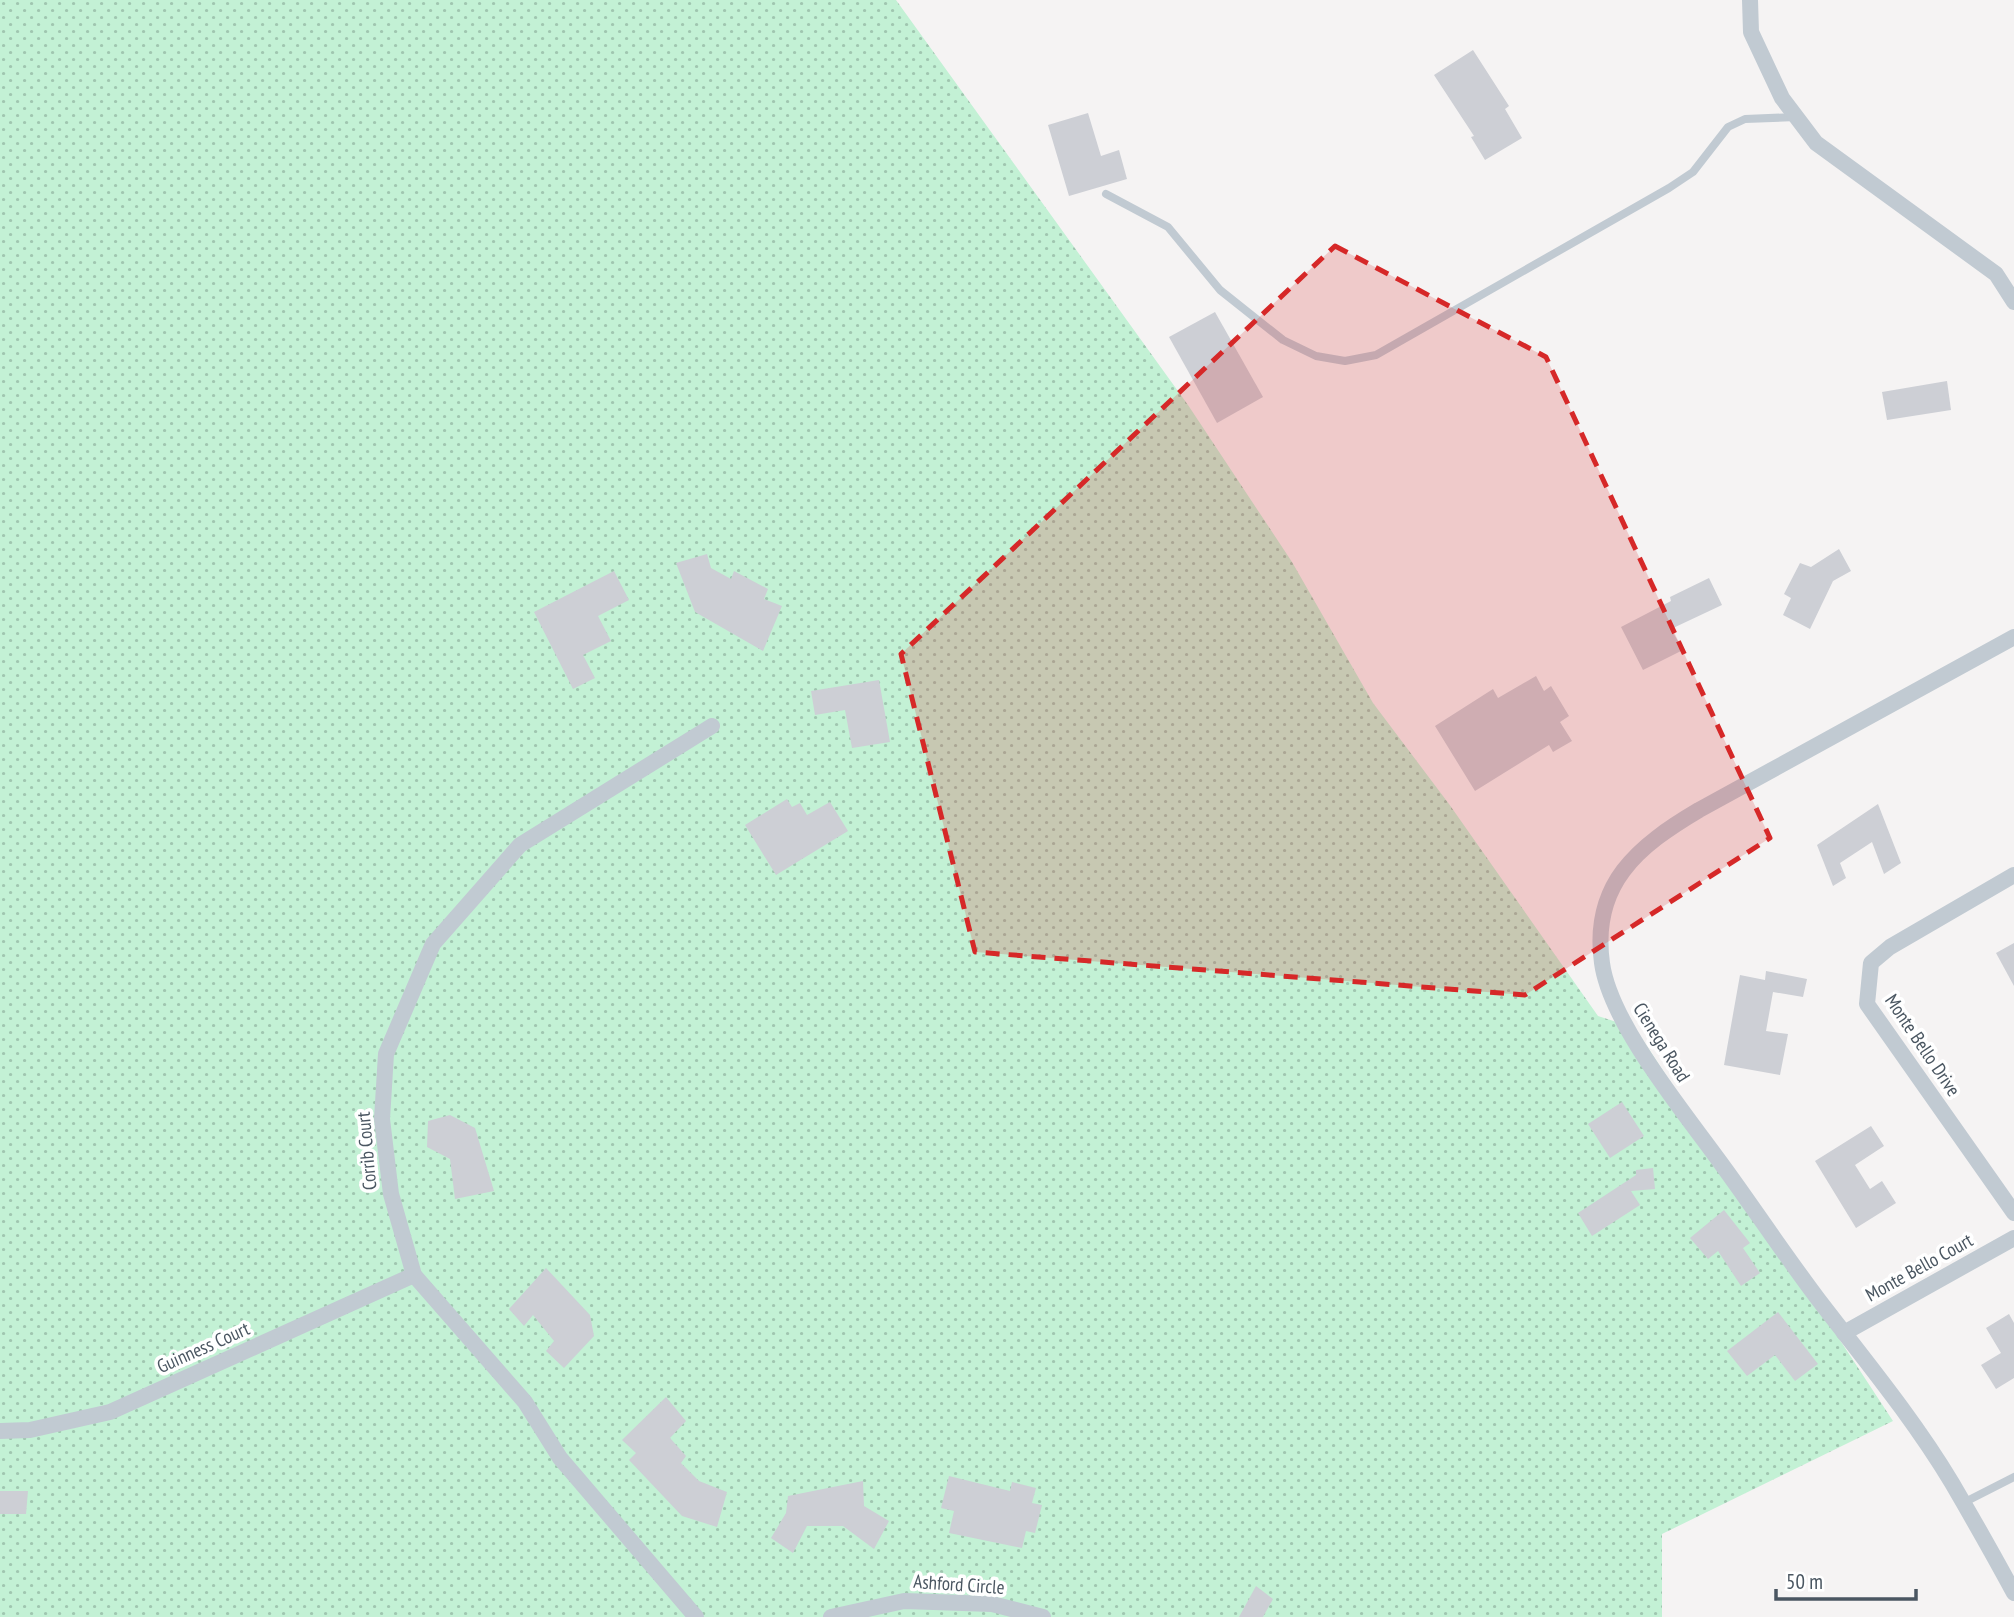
<svg xmlns="http://www.w3.org/2000/svg" width="2014" height="1617" font-family="'PT Sans Narrow',sans-serif">
  <defs>
    <pattern id="grass-dots" width="8" height="8" patternUnits="userSpaceOnUse" patternTransform="scale(1.75)"><rect width="8" height="8" fill="#c3f1d5"/><path d="M2 2h.1M6 6h.1" fill="none" stroke="#a0c6b0" stroke-width="1.8" stroke-linecap="round"/></pattern>
  </defs>
  <rect width="100%" height="100%" fill="#f5f3f3"/>
  <path fill="url(#grass-dots)" d="M0,0H896L1188,405L1292,562L1373,703L1449,804L1598,1016L1635,1028L1893,1421L1662,1534V1617H0Z"/>
  <g fill="#cdcfd5">
    <path d="M1473,50L1509,106L1505,109L1522,138L1485,160L1471,137L1474,136L1434,75Z"/>
    <path d="M1088,113L1101,156L1119,150L1127,179L1069,196L1048,125Z"/>
    <path d="M1215,312L1263,397L1217,423L1169,337Z"/>
    <path d="M1947,381L1951,410L1887,420L1882,392Z"/>
    <path d="M1839,549L1851,571L1833,581L1810,629L1783,615L1791,598L1784,594L1800,563L1811,567Z"/>
    <path d="M707,554L711,568L731,579L734,571L768,589L764,599L782,606L763,651L695,612L676,563Z"/>
    <path d="M614,571L629,600L598,616L611,641L583,655L595,678L573,689L534,612Z"/>
    <path d="M1709,578L1722,605L1671,629L1683,650L1643,670L1621,627L1671,601L1670,597Z"/>
    <path d="M1536,676L1544,691L1551,686L1569,716L1560,722L1572,741L1553,752L1549,745L1475,791L1435,726L1493,689L1498,698Z"/>
    <path d="M879,680L890,742L852,748L845,710L815,715L811,691Z"/>
    <path d="M787,799L792,807L800,803L807,815L830,802L848,831L776,875L745,825Z"/>
    <path d="M1878,804L1901,863L1884,874L1872,842L1840,863L1846,878L1833,886L1817,845Z"/>
    <path d="M2014,943V986L1996,953Z"/>
    <path d="M1766,971L1807,979L1803,997L1773,992L1766,1031L1788,1034L1780,1075L1724,1065L1740,975L1765,980Z"/>
    <path d="M1622,1102L1644,1136L1610,1158L1588,1124Z"/>
    <path d="M450,1115L475,1128L494,1191L455,1199L450,1159L427,1147L428,1121Z"/>
    <path d="M1871,1126L1884,1146L1855,1165L1870,1189L1882,1181L1896,1203L1856,1228L1815,1161Z"/>
    <path d="M1653,1168L1655,1189L1631,1191L1640,1205L1592,1236L1578,1213L1636,1175V1170Z"/>
    <path d="M1724,1210L1750,1243L1743,1248L1760,1273L1741,1286L1718,1251L1708,1259L1690,1238Z"/>
    <path d="M546,1268L590,1315L594,1336L564,1368L546,1351L554,1341L533,1315L524,1326L509,1309Z"/>
    <path d="M1778,1312L1818,1364L1795,1381L1775,1355L1747,1376L1727,1351Z"/>
    <path d="M2009,1314L2014,1323V1378L1996,1389L1981,1365L2001,1353L1986,1328Z"/>
    <path d="M666,1397L686,1421L670,1438L686,1456L681,1463L699,1481L727,1492L717,1527L682,1516L629,1460L636,1453L622,1440Z"/>
    <path d="M949,1476L1010,1491L1012,1482L1036,1488L1032,1503L1042,1505L1035,1533L1026,1531L1022,1548L949,1533L954,1511L941,1508Z"/>
    <path d="M863,1481L864,1506L889,1521L874,1549L843,1526H807L793,1553L771,1538L786,1513L788,1496Z"/>
    <path d="M0,1491H28L26,1514H0Z"/>
    <path d="M1256,1586L1273,1599L1263,1617H1239Z"/>
  </g>
  <g fill="none" stroke-linecap="round" stroke-linejoin="round">
    <g stroke="#c1cad2" stroke-width="8">
      <path d="M1106,194L1168,227L1220,290L1283,340L1316,356L1345,361L1376,355L1669,188L1693,172L1728,127L1745,119L1796,117"/>
      <path d="M1963,1503L2014,1477"/>
    </g>
    <g stroke="#c1cad2" stroke-width="16">
      <path d="M1750,0L1751,32L1782,98L1816,143L1996,274L2014,302"/>
      <path d="M2014,637L1699,810C1638,846 1591,884 1602,963C1610,1023 1684,1112 1720,1162C1753,1207 1784,1254 1818,1299C1864,1359 1913,1418 1952,1483C1973,1519 1994,1556 2014,1593"/>
      <path d="M2014,875L1890,947L1871,963L1867,1004L2014,1213"/>
      <path d="M1844,1333L2014,1238"/>
      <path d="M0,1431L30,1430L110,1412L414,1275"/>
      <path d="M696,1617L560,1458L525,1402L414,1275L391,1194L382,1119L386,1054L433,944L520,845L712,726"/>
      <path d="M831,1617L904,1601L992,1604L1043,1617"/>
    </g>
  </g>
  <path fill="#d62828" fill-opacity="0.2" stroke="#d62828" stroke-width="5" stroke-dasharray="14 9" stroke-linejoin="round" d="M1335,246L1546,357L1770,838L1525,995L975,952L901,654Z"/>
  <g text-anchor="middle" dominant-baseline="central" stroke-width="7" stroke-linejoin="round" paint-order="stroke">
    <g font-size="19" fill="#4a5661" stroke="#fff">
      <text transform="translate(1662 1042) rotate(58)">Cienega Road</text>
      <text transform="translate(1923 1045) rotate(56)">Monte Bello Drive</text>
      <text transform="translate(366 1151) rotate(-95)">Corrib Court</text>
      <text transform="translate(1919 1267) rotate(-29)">Monte Bello Court</text>
      <text transform="translate(203 1347) rotate(-24)">Guinness Court</text>
      <text transform="translate(959 1584) rotate(4)">Ashford Circle</text>
    </g>
  </g>
  <path d="M1776 1589v10h140v-10" fill="none" stroke="#4a5661" stroke-width="3.5"/>
  <text x="1786" y="1589" font-size="21" fill="#4a5661" stroke="#ffffff" stroke-width="5" paint-order="stroke">50 m</text>
</svg>
